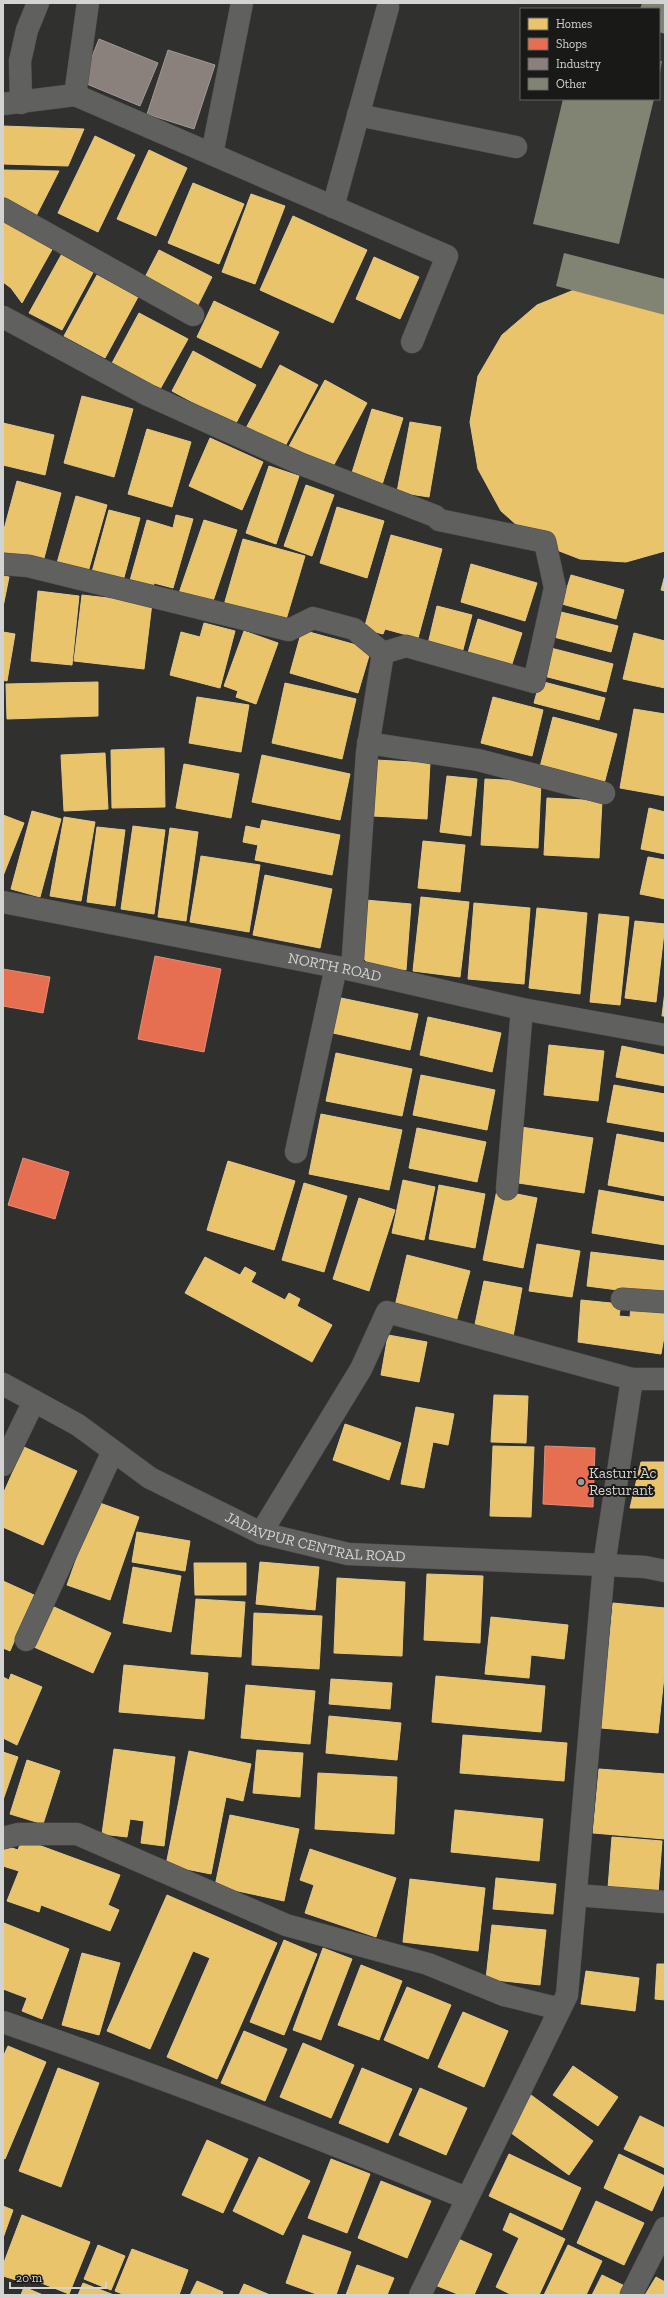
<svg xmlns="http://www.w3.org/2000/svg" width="668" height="2298" font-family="'Zilla Slab',serif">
  <rect width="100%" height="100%" fill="#30302f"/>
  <g fill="#e9c46a" stroke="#e2c889">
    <path d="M3,126L84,129L68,166L3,164Z"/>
    <path d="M95,136L135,155L98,232L58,213Z"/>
    <path d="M149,150L187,168L156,236L117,219Z"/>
    <path d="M3,170L59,171L36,216L4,197Z"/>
    <path d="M193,183L244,204L219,264L168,243Z"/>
    <path d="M251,194L285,206L255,284L222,272Z"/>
    <path d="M293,216L367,250L333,323L260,290Z"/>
    <path d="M3,220L54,246L22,303L11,288L3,282Z"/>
    <path d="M64,250L96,267L62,330L29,313Z"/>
    <path d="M159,250L212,277L196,309L142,283Z"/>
    <path d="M374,257L419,277L400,319L356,299Z"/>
    <path d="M97,275L138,297L105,358L64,336Z"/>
    <path d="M623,285L665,296V551L626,562L580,559L536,542L501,511L478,469L470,422L478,376L502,335L537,305L579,288Z"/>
    <path d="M214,301L279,332L261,368L197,337Z"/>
    <path d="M139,313L188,339L159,391L111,365Z"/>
    <path d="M193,351L256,385L235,425L172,391Z"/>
    <path d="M280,365L318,385L283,450L245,430Z"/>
    <path d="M325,380L367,403L330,472L287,450Z"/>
    <path d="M82,396L133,409L114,477L64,463Z"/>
    <path d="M372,409L403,418L381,488L350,479Z"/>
    <path d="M410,422L441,427L429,497L397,492Z"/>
    <path d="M3,423L54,435L45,475L3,465Z"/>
    <path d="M147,429L191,442L172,507L128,494Z"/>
    <path d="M210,438L263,462L242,510L189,486Z"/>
    <path d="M269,466L299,476L276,544L246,533Z"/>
    <path d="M17,481L61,493L43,562L3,552V533Z"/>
    <path d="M306,485L334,495L312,556L284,546Z"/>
    <path d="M76,496L107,505L88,572L57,563Z"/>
    <path d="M337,507L384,521L367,578L320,563Z"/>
    <path d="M109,510L140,518L123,581L92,572Z"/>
    <path d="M176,515L193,519L173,588L154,583L152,591L129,584L147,520L173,528Z"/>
    <path d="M204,520L237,530L211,607L178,596Z"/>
    <path d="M391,535L442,549L418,638L385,629L383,634L364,629Z"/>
    <path d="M243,539L305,556L285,623L224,605Z"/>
    <path d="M471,564L537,583L525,621L461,602Z"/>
    <path d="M571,575L624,590L616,619L562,604Z"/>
    <path d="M665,575V591L661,590Z"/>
    <path d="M3,576L9,577L3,607Z"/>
    <path d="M38,591L79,596L72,665L31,661Z"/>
    <path d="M82,595L152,603L144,669L74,661Z"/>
    <path d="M437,606L472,615L461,657L427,648Z"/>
    <path d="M557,611L618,626L611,652L550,636Z"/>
    <path d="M478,619L522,633L510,670L467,656Z"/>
    <path d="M204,623L235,631L220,688L170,675L181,632L200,637Z"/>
    <path d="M302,630L371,649L358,693L290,673Z"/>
    <path d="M244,631L278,643L256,704L236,697L238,691L224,686Z"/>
    <path d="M3,632L15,634L7,681L3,680Z"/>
    <path d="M634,633L665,641V688L623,679Z"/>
    <path d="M547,647L613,664L606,692L540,675Z"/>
    <path d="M540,681L605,698L599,720L534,703Z"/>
    <path d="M98,682V716L7,719L6,684Z"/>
    <path d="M285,683L356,699L342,759L272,743Z"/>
    <path d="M197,697L249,705L241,752L189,743Z"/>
    <path d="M493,697L543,710L532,756L481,743Z"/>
    <path d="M634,709L665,714V796L620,788Z"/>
    <path d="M553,717L617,734L604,784L540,767Z"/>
    <path d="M164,748L165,807L112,808L111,750Z"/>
    <path d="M105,753L108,809L64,811L61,755Z"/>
    <path d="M262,755L350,774L340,820L252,802Z"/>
    <path d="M376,760L430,763L427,819L373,816Z"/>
    <path d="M184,764L239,774L231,818L176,808Z"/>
    <path d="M447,776L477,779L471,836L440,832Z"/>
    <path d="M485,779L541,782L538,848L481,845Z"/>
    <path d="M547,798L602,801L599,858L544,855Z"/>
    <path d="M649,808L665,812V854L641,849Z"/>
    <path d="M32,811L61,819L40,897L11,889Z"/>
    <path d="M3,815L24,823L3,876Z"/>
    <path d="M64,817L95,822L81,901L50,896Z"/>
    <path d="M262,820L340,835L332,875L255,860L258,845L243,842L246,826L260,829Z"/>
    <path d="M133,826L165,830L154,914L121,909Z"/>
    <path d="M97,827L125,830L115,906L87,902Z"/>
    <path d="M170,828L198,832L186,921L158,917Z"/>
    <path d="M423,841L465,845L460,892L418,888Z"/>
    <path d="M201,856L260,865L249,932L190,922Z"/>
    <path d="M648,857L665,860V899L640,894Z"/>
    <path d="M265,875L332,889L320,948L253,935Z"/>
    <path d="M421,897L469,902L460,977L413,971Z"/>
    <path d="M365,900L411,904L406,970L371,967L360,954Z"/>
    <path d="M474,903L530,908L524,984L468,979Z"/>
    <path d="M537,908L587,913L580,994L529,988Z"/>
    <path d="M599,914L629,917L620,1005L590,1002Z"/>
    <path d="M635,921L665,924L656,1002L625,998Z"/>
    <path d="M665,991V1016H662Z"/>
    <path d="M341,998L418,1014L410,1050L333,1033Z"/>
    <path d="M428,1017L501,1033L492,1072L420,1055Z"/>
    <path d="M549,1045L604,1051L598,1101L544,1095Z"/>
    <path d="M622,1046L665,1055V1086L616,1077Z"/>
    <path d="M336,1053L412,1069L402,1116L326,1101Z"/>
    <path d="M421,1075L495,1090L487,1130L413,1115Z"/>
    <path d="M614,1085L665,1094V1132L607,1122Z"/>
    <path d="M321,1114L402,1130L389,1190L309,1174Z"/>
    <path d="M521,1127L593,1138L584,1193L512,1182Z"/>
    <path d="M417,1128L486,1142L477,1182L409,1168Z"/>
    <path d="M617,1134L665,1143V1196L608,1185Z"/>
    <path d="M228,1161L295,1181L274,1250L207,1230Z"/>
    <path d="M403,1180L435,1187L424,1240L392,1233Z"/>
    <path d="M304,1183L347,1196L324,1272L282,1260Z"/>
    <path d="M439,1185L485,1194L475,1248L429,1239Z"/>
    <path d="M497,1190L537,1198L523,1268L483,1260Z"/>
    <path d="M599,1190L665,1202V1245L592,1233Z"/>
    <path d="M359,1198L395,1210L369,1291L333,1279Z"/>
    <path d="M537,1244L580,1251L572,1297L529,1291Z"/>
    <path d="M591,1252L665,1261V1296L587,1286Z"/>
    <path d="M407,1255L470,1271L456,1322L395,1306Z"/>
    <path d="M205,1257L240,1275L245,1267L256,1273L251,1282L285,1300L289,1293L300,1299L297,1306L332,1325L312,1362L185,1293Z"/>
    <path d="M484,1281L522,1288L512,1342L473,1334Z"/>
    <path d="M581,1300L621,1304L619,1316L630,1317L631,1305L665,1308V1331L661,1354L578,1342Z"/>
    <path d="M388,1335L427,1342L419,1382L381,1375Z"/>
    <path d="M494,1395L528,1396L526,1443L491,1442Z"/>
    <path d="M416,1407L454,1414L448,1445L433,1442L424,1488L401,1484Z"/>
    <path d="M345,1424L401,1443L389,1480L333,1460Z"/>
    <path d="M493,1446L534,1447L531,1517L490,1516Z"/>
    <path d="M24,1447L77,1471L43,1545L3,1527V1494Z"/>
    <path d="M641,1462H665V1508H630Z"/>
    <path d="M97,1502L139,1517L110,1600L67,1585Z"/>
    <path d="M137,1532L190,1541L185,1571L132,1562Z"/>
    <path d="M260,1562L319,1567L315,1610L256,1604Z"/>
    <path d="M194,1563H246V1595H195Z"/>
    <path d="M133,1567L181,1576L171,1632L123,1623Z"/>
    <path d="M427,1574L483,1576L480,1643L424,1640Z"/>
    <path d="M337,1578L405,1582L402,1656L334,1653Z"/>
    <path d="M3,1581L34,1595L10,1651L3,1648Z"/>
    <path d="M196,1599L245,1602L241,1657L191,1654Z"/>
    <path d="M613,1603L665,1608V1667L658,1733L601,1728Z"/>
    <path d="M52,1606L111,1633L93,1673L34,1647Z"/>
    <path d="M254,1613L322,1616L319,1669L252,1665Z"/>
    <path d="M491,1617L568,1625L564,1659L531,1655L529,1678L485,1674Z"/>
    <path d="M124,1665L208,1673L204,1719L119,1712Z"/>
    <path d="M11,1674L42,1687L17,1745L3,1738V1677L9,1680Z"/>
    <path d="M436,1676L545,1686L541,1732L432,1722Z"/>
    <path d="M331,1679L392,1683L390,1709L329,1704Z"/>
    <path d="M246,1685L315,1691L310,1744L241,1738Z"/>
    <path d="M329,1716L401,1723L397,1760L326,1753Z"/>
    <path d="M463,1735L567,1743L564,1781L460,1773Z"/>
    <path d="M114,1749L175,1757L164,1846L141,1843L144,1821L130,1819L127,1837L102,1834Z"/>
    <path d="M257,1750L303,1753L300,1797L253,1793Z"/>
    <path d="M189,1751L251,1764L243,1801L226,1797L211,1874L166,1865Z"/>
    <path d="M3,1752L18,1757L3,1800Z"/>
    <path d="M27,1760L60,1771L43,1824L10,1814Z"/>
    <path d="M599,1769L665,1774V1839L593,1833Z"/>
    <path d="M318,1773L397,1777L394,1834L315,1829Z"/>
    <path d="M455,1810L543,1819L539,1861L451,1852Z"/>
    <path d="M230,1815L299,1829L284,1901L215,1886Z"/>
    <path d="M612,1837L662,1841L658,1893L608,1888Z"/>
    <path d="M22,1839L120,1875L108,1905L119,1910L110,1931L41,1905L39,1912L7,1901L19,1871L3,1866V1845L18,1850Z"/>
    <path d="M310,1849L396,1878L376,1937L305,1913L314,1885L300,1880Z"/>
    <path d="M496,1878L556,1884L553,1914L493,1909Z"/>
    <path d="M410,1879L485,1888L478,1951L403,1942Z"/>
    <path d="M167,1895L277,1943L217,2079L167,2057L210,1958L193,1951L150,2049L107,2031Z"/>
    <path d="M4,1923L69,1949L42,2019L22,2011L27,1998L3,1989Z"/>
    <path d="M492,1925L546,1930L540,1985L486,1979Z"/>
    <path d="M284,1940L317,1954L284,2035L250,2022Z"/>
    <path d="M323,1948L352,1959L321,2040L293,2030Z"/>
    <path d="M82,1953L120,1963L99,2035L62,2025Z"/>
    <path d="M657,1964H665V2000L655,1999Z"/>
    <path d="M361,1965L402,1981L379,2040L338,2025Z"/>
    <path d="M586,1971L639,1978L635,2011L581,2004Z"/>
    <path d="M407,1987L451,2005L428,2059L384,2040Z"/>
    <path d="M463,2012L508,2031L484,2087L438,2067Z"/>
    <path d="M244,2031L287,2049L265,2101L221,2083Z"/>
    <path d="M303,2043L354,2065L331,2118L280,2097Z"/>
    <path d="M8,2046L46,2062L5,2159L3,2158V2057Z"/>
    <path d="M573,2066L618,2097L598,2126L553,2095Z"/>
    <path d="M58,2068L99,2083L61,2187L19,2171Z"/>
    <path d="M362,2068L412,2089L388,2143L339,2123Z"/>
    <path d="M420,2088L467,2108L446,2155L399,2135Z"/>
    <path d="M531,2095L593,2141L569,2175L507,2130Z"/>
    <path d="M640,2116L665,2128V2168L624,2149Z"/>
    <path d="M207,2140L248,2159L223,2213L182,2195Z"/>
    <path d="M509,2154L581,2188L562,2230L489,2196Z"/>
    <path d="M619,2154L665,2176V2182L652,2211L604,2188Z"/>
    <path d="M259,2157L310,2181L283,2235L233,2211Z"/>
    <path d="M331,2159L370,2174L347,2233L308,2218Z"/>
    <path d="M381,2181L431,2201L407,2258L358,2238Z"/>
    <path d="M596,2201L644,2223L624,2265L577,2243Z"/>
    <path d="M3,2206L13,2210L3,2238Z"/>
    <path d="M510,2213L565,2239L539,2295H512L496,2287L519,2238L503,2230Z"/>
    <path d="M22,2215L90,2242L69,2294L19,2274L16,2280L3,2276V2265Z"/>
    <path d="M303,2235L351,2252L336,2295H319L286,2283Z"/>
    <path d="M456,2238L492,2254L474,2295H460L435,2285Z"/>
    <path d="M98,2245L125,2256L111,2290L84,2279Z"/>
    <path d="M568,2245L602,2261L586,2295H544Z"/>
    <path d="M132,2249L188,2270L179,2295H125L115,2291Z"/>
    <path d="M357,2265L394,2278L387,2295H346Z"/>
    <path d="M602,2275L631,2289L628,2295H592Z"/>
    <path d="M656,2277L665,2282V2295H645Z"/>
    <path d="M197,2281L223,2292L222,2295H190Z"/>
    <path d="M83,2283L114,2295H78Z"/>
    <path d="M244,2284L270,2295H239Z"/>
    <path d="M24,2287L43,2295H21Z"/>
  </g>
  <g fill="#e76f51" stroke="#e18d77">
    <path d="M155,956L221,969L204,1052L138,1039Z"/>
    <path d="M3,969L50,977L43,1013L3,1006Z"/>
    <path d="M23,1158L69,1172L55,1219L8,1205Z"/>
    <path d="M545,1446L595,1448L593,1507L543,1504Z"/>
  </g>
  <g fill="#8a817c" stroke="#a09a96">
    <path d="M99,39L158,63L140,106L82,82Z"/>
    <path d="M168,50L215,65L194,129L147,114Z"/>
  </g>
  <g fill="#828473">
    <path d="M642,3H665V34L659,32V9H640Z"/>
    <path d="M659,61H662L660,73H659Z"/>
    <path d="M563,99H654L619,244L533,224Z"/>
    <path d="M564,253L665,279V315L556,286Z"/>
  </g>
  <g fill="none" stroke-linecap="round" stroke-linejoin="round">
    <defs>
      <g id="minor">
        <path d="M75,95L88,3"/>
        <path d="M21,103L20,61L27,30L38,3"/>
        <path d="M3,104L75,95L447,256L412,342"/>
        <path d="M358,115L516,147"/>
        <path d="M212,154L242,3"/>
        <path d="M333,207L388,7"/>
        <path d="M3,209L193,315"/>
        <path d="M3,317L148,395L301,464L435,516L439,520L545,542L555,588L534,682L406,646L383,653L367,753L352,970"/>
        <path d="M3,564L28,566L289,630L313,618L354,629L383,653"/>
        <path d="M368,743L478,760L604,793"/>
        <path id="s1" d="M3,902L352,970L522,1009L665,1035"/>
        <path d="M296,1152L336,967"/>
        <path d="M507,1189L522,1009"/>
        <path d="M622,1299L665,1302"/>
        <path d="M632,1379H665"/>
        <path d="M3,1465L34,1401"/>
        <path d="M261,1533L361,1369L387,1312L632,1379L604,1565L567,1995L420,2295"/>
        <path d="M26,1640L113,1451"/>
        <path d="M3,1838L19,1834H77L286,1925L428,1964L504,1995L560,2009"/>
        <path d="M576,1895L665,1902"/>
        <path d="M3,2022C159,2076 313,2135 466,2198"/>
        <path d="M631,2295L665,2228"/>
      </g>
      <g id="tertiary">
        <path id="s2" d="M3,1384L78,1425L150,1478L261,1533L348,1554L604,1565L645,1567L665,1571"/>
      </g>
    </defs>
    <use href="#minor" stroke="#4d4d4c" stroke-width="23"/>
    <use href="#tertiary" stroke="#4d4d4c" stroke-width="23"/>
    <use href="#minor" stroke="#60605f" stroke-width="22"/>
    <use href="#tertiary" stroke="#60605f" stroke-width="22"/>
  </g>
  <circle fill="#9a9a98" stroke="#191918" stroke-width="1.5" cx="581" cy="1482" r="4"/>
  <g text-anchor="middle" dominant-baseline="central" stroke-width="4" stroke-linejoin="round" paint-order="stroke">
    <g font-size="15" fill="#d3d3d1" stroke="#191918">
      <text stroke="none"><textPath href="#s1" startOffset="338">NORTH ROAD</textPath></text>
      <text stroke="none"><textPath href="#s2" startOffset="353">JADAVPUR CENTRAL ROAD</textPath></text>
    </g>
    <g font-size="15" fill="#d3d3d1" stroke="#191918" text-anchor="start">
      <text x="589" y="1473">Kasturi Ac<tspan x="589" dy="17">Resturant</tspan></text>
    </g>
  </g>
  <rect width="668" height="2298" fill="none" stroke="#d3d3d1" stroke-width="8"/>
  <rect x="520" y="8" width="140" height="92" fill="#191918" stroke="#636362"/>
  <rect x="528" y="18" width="20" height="12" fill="#e9c46a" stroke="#636362"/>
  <text x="556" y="28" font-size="12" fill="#d3d3d1">Homes</text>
  <rect x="528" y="38" width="20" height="12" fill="#e76f51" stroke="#636362"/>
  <text x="556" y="48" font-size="12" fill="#d3d3d1">Shops</text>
  <rect x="528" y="58" width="20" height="12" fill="#8a817c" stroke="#636362"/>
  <text x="556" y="68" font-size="12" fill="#d3d3d1">Industry</text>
  <rect x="528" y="78" width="20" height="12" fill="#828473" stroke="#636362"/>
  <text x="556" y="88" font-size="12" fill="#d3d3d1">Other</text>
  <path d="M10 2282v6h96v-6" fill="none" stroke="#d3d3d1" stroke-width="2"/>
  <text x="16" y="2282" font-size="12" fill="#d3d3d1" stroke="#191918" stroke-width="3" paint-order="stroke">20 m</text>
</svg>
